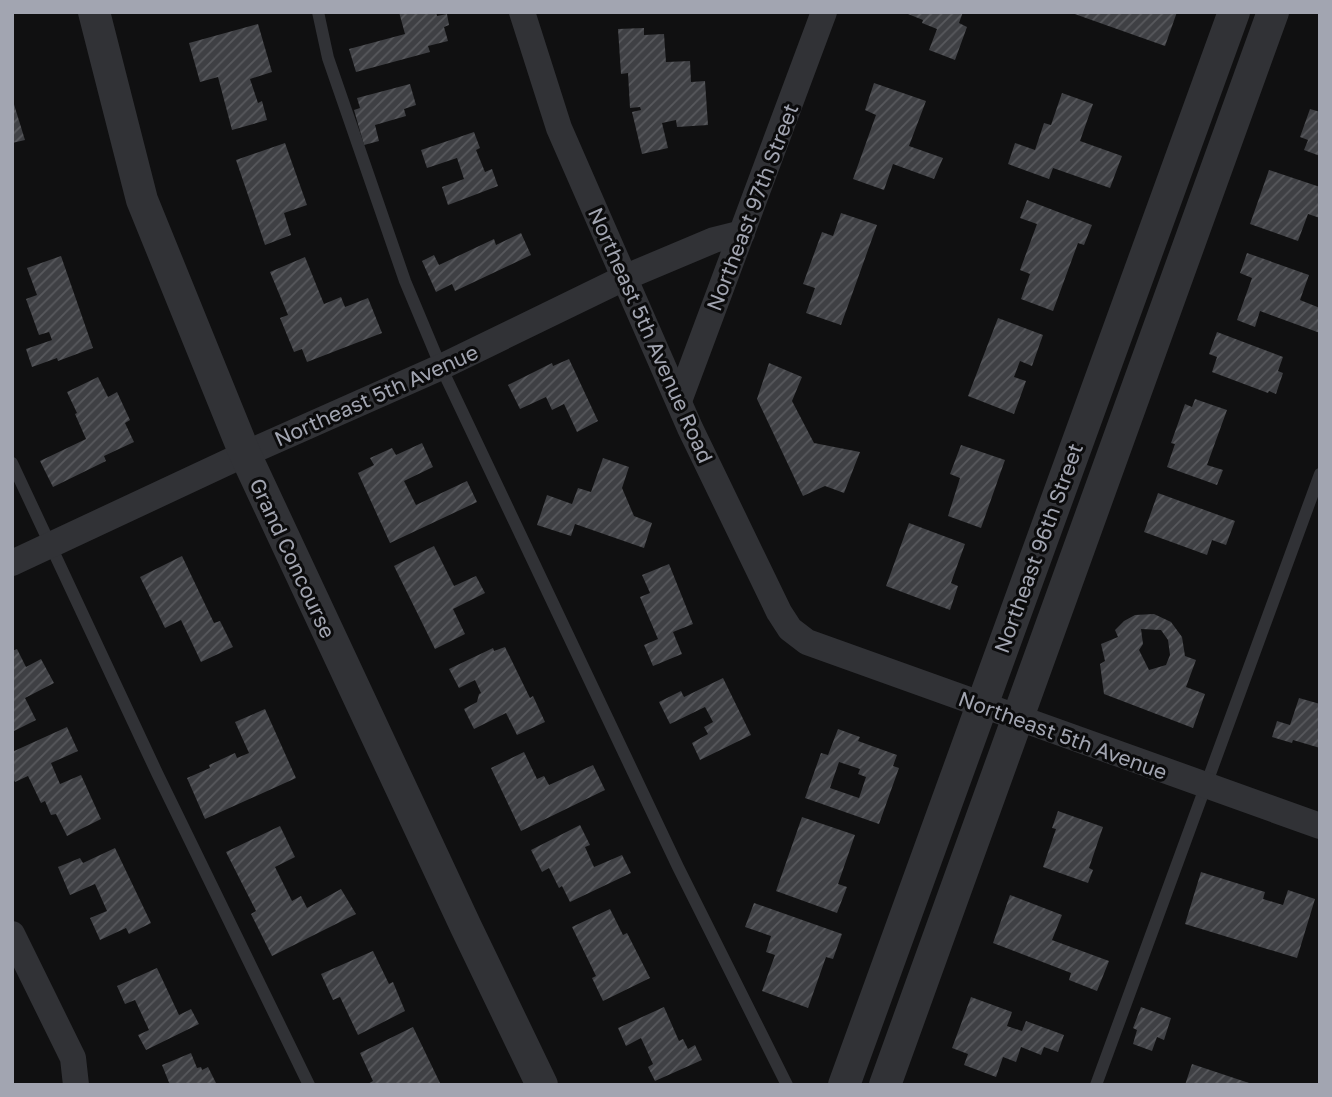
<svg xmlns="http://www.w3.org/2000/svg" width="1332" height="1097" font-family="'Golos Text',sans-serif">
  <defs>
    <pattern id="building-hatch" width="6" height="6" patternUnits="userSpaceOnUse" patternTransform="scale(1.75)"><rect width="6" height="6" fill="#3f4044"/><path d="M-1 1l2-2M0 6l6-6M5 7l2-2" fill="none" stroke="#58595d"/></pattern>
  </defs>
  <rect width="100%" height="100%" fill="#101011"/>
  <g fill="url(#building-hatch)" fill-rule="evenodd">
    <path d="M399,12H436L437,16L447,14L449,25L444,27L448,41L428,46L430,52L356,72L349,49L405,34Z"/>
    <path d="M903,12H963L959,23L967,27L955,60L929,50L937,29L922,23L923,20Z"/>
    <path d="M1069,12H1177L1165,46Z"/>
    <path d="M258,24L272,72L250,79L258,103L262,101L267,120L232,130L218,77L200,82L189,43Z"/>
    <path d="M644,28V35L664,34L666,62L690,61L691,82L705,81L708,125L677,127L676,120L662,123L668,148L642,154L632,112L641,110L640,107L630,108L628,73L621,74L618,29Z"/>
    <path d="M874,83L926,101L909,146L943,158L934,179L893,164L884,190L853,179L876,115L865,110Z"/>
    <path d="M410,84L416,105L404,109L406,116L375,125L379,141L364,145L354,110L360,108L357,98Z"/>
    <path d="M1062,93L1093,104L1080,141L1122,156L1110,188L1053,168L1049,179L1008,164L1015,143L1035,150L1044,123L1051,125Z"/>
    <path d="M12,98L25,140L12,143Z"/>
    <path d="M1310,109L1320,112V156L1304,150L1308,140L1300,137Z"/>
    <path d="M474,132L480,148L476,150L485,172L492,169L498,186L448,205L442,187L464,179L457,158L427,168L421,150Z"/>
    <path d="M285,143L307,205L284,213L291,235L265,245L236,160Z"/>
    <path d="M1269,170L1320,187V218L1308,214L1298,241L1250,224Z"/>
    <path d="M1027,200L1092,225L1084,245L1078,243L1053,311L1021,299L1030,274L1020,270L1037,224L1020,218Z"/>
    <path d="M841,213L877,225L841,325L806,313L815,288L803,284L822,232L833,236Z"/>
    <path d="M521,233L531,255L455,291L452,284L436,292L422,261L434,255L439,265L494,239L496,245Z"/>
    <path d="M1247,253L1309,275L1300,300L1320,308V333L1260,311L1255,327L1237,320L1252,278L1240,273Z"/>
    <path d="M61,256L93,348L58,361L57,358L32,367L26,349L52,340L49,332L39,335L26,299L37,295L27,268Z"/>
    <path d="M305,257L324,304L341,297L345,307L368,298L382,333L307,362L302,349L294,352L280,318L288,315L270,272Z"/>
    <path d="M998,318L1043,335L1032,366L1020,361L1014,377L1026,381L1014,414L968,396Z"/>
    <path d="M1217,332L1283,357L1278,371L1283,373L1276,394L1269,391L1268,393L1212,372L1217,357L1209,354Z"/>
    <path d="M569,359L598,421L577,432L564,404L552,410L546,397L520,409L508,385L552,363L553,366Z"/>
    <path d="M769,363L802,377L792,401L814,443L860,452L844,493L825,486L803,496L757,399Z"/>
    <path d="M98,377L108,397L117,392L130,420L125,423L134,442L104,456L106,461L53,487L40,461L86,439L75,414L77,413L67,392Z"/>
    <path d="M1195,399L1227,410L1207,465L1223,470L1217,485L1167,467L1175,444L1171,443L1185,404L1192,407Z"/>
    <path d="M422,443L433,467L404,481L416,505L467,481L477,502L390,543L358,473L374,465L370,458L392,448L396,455Z"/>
    <path d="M961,445L1005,460L981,528L948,516L960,478L950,474Z"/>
    <path d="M603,458L629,467L622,488L634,516L652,523L644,548L575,524L571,536L537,525L547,495L572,504L578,488L591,492Z"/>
    <path d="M1158,493L1235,521L1226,545L1212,540L1207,555L1144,532Z"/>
    <path d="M909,523L965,544L951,583L958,586L950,610L886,586Z"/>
    <path d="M434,546L454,586L476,576L485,593L453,609L465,634L435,649L394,566Z"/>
    <path d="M182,556L214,623L220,621L233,647L201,662L181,620L165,628L140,577Z"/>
    <path d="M669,564L693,624L673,632L682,654L653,666L644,645L658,639L640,597L650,593L642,575Z"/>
    <path d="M1154,614L1171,622L1182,637L1185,656L1196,660L1186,687L1205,694L1193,728L1104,694L1100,664L1105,661L1101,644L1118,637L1115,630L1124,621L1135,615ZM1141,629L1161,630L1168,640L1170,655L1166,665L1149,670L1139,650L1143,644Z"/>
    <path d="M505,647L530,698L533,696L545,722L517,735L506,713L474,729L464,709L477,702L479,694L481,693L475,680L459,688L449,669L493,648L494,651Z"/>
    <path d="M17,649L26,667L41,659L54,683L25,698L36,720L12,732V651Z"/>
    <path d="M723,678L751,735L700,760L692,743L708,734L704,727L713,722L705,707L670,724L659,702L681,691L684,697Z"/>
    <path d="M1299,698L1320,704V748L1293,740L1292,743L1272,737L1277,721L1290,725Z"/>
    <path d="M265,709L296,778L205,819L187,778L210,768L209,765L235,753L237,758L249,753L235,722Z"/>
    <path d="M67,727L78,751L51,763L60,784L81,775L101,819L67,836L56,814L51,815L45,801L41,803L28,776L15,782L12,776V752Z"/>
    <path d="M838,729L860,737L858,741L897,755L893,766L899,768L879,824L805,798L821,753L828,755ZM839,762L860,769L858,774L866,777L859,798L830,788Z"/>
    <path d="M524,752L537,779L544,776L549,785L593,765L605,790L521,831L491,768Z"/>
    <path d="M1058,811L1103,827L1089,868L1093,870L1088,883L1043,867L1056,829L1052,828Z"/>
    <path d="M802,817L855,835L838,884L847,887L837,913L776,891Z"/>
    <path d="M580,825L590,845L585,847L594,867L622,855L631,873L570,902L562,886L559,888L549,868L542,872L531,850Z"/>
    <path d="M280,826L295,857L275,867L292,901L301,896L307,908L341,889L356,914L272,956L251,914L256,911L226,852Z"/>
    <path d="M115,848L151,923L129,934L126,928L100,940L90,918L107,911L95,884L70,895L58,867L80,858L83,863Z"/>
    <path d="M1201,872L1265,892L1263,899L1283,905L1288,890L1315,899L1297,958L1185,924Z"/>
    <path d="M1010,895L1062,915L1052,940L1109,961L1097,991L1069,980L1071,973L993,943Z"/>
    <path d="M754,903L842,934L833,959L826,957L808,1008L762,991L775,955L766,952L771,936L745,927Z"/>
    <path d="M610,909L623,935L627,933L650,978L603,1001L592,978L596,976L572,927Z"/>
    <path d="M373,951L389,984L393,982L405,1011L358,1035L340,997L333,1000L321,974Z"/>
    <path d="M157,968L179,1015L191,1009L199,1024L146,1050L138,1035L149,1030L135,1000L125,1004L117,986Z"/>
    <path d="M971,997L1012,1012L1007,1026L1022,1031L1026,1021L1064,1035L1058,1052L1044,1047L1041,1055L1021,1047L1016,1062L1003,1057L996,1077L964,1065L968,1054L952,1048Z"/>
    <path d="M664,1007L679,1041L683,1039L688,1049L695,1045L702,1060L655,1081L648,1067L653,1064L641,1038L626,1046L618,1028Z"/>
    <path d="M1141,1007L1171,1018L1164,1040L1157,1037L1152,1051L1133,1044L1137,1030L1133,1028Z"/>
    <path d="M413,1027L441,1085H366L373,1081L360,1053Z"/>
    <path d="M191,1053L197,1068L201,1067L202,1070L208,1067L217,1085H170L162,1065Z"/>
    <path d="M1192,1064L1252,1084V1085H1185Z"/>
  </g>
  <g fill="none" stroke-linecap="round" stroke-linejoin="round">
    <g stroke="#313236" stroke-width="12">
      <path d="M318,12L328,58L405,281L441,367L678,867L787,1085"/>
      <path d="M12,463L157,773L309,1085"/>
      <path d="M1096,1085L1320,474"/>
    </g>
    <g stroke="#313236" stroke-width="26">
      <path d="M522,12L559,128L690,428L779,612L790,629L807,642L1320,826"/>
      <path d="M679,401L824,12"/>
      <path d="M12,563L245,454L441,367L626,277L714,240L742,233"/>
      <path d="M12,934L73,1058L76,1085"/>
    </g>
    <g stroke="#313236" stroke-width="32">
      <path d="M94,12L142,200L245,454L466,927L542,1085"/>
      <path d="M844,1085L1234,12"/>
      <path d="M885,1085L1273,12"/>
    </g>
  </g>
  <g text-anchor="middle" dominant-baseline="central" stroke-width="6" stroke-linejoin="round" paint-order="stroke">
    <g font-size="21" fill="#a2a5b1" stroke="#0b0b0c">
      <text transform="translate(752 207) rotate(-69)">Northeast 97th Street</text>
      <text transform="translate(651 335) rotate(66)">Northeast 5th Avenue Road</text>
      <text transform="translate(376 395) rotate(-24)">Northeast 5th Avenue</text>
      <text transform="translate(1038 548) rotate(-70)">Northeast 96th Street</text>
      <text transform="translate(293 558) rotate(65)">Grand Concourse</text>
      <text transform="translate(1063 735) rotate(20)">Northeast 5th Avenue</text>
    </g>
  </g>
  <rect width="1332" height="1097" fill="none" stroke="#a2a5b1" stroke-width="28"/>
</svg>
